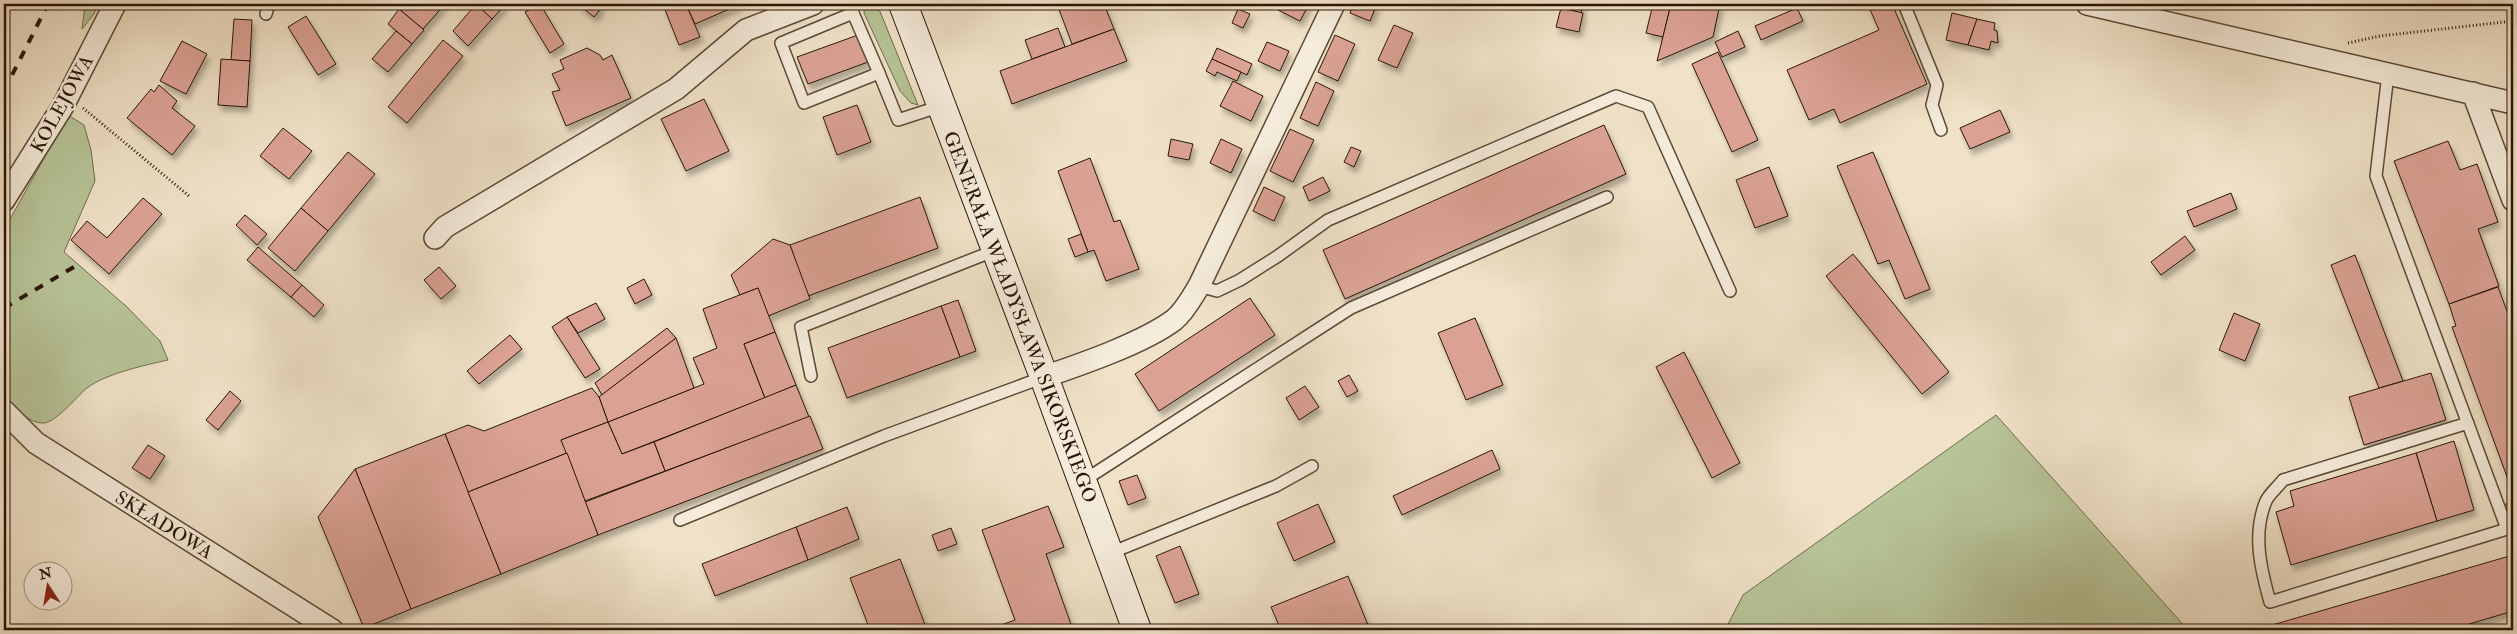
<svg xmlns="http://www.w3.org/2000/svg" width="2517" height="634" font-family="'IM FELL Double Pica',serif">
  <defs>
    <filter id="shadow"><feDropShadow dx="3" dy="5.5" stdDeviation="2.5" flood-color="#0004"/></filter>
  </defs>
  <rect width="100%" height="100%" fill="#f0e2c8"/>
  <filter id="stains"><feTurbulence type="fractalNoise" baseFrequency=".004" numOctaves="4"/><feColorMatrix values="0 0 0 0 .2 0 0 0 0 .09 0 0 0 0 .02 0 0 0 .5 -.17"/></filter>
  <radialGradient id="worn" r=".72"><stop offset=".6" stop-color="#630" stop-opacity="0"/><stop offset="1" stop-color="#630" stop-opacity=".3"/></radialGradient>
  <g fill="#b7c498" stroke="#716d50">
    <path d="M90,4H98L94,14L82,29L85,5Z"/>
    <path d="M864,4H877L918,105L911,103L900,91L864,13Z"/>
    <path d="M68,115L84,125L91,150L95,181L64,252L127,307L160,341L168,360C145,365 105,374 87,388C76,397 56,423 43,423C27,423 13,406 4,394V230Z"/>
    <path d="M1996,415L2188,630H1725L1743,595Z"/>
  </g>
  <g fill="#dba294" stroke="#2b1607" filter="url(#shadow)">
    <path d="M404,4H445L423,29L399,9Z"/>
    <path d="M476,4H506L492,19Z"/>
    <path d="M476,4L492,19L468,46L453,31Z"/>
    <path d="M540,4L564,44L550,53L525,12Z"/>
    <path d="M578,4H598L602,7L594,17Z"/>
    <path d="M671,4H686L700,37L679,45L664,7Z"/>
    <path d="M686,4H741L695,24Z"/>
    <path d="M1057,4H1104L1114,29L1072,44Z"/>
    <path d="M1281,4H1309L1300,21L1278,10Z"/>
    <path d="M1353,4H1377L1370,21L1350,13Z"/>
    <path d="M1562,4H1583L1581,13L1561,8Z"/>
    <path d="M1653,4H1671L1663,37L1646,33Z"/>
    <path d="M1671,4H1720L1713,37L1657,61Z"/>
    <path d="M1871,4H1892L1927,84L1840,123L1834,109L1809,120L1787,70L1879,30L1868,5Z"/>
    <path d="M1561,8L1583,13L1579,32L1556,27Z"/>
    <path d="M1797,8L1803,21L1761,40L1755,26Z"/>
    <path d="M399,9L424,30L412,44L388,24Z"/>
    <path d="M1238,9L1250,14L1243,28L1232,23Z"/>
    <path d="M1952,13L1977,19L1968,45L1946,40Z"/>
    <path d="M306,16L336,64L318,75L288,27Z"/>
    <path d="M234,19L252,20L250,61L231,60Z"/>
    <path d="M1977,19L1995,23L1994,30L1997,31L1998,43L1991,41L1989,50L1968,45Z"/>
    <path d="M1394,25L1413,33L1397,68L1378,60Z"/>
    <path d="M1058,28L1065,47L1032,59L1025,40Z"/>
    <path d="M1114,29L1127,61L1012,104L1000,71Z"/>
    <path d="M396,31L412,44L388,72L372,59Z"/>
    <path d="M1738,31L1745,47L1722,57L1715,42Z"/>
    <path d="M858,35L868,62L808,84L797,57Z"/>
    <path d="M1335,35L1355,44L1338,81L1318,72Z"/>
    <path d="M443,40L463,56L407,123L388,107Z"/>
    <path d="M182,41L207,54L186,94L160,81Z"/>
    <path d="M1267,42L1289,51L1280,71L1258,61Z"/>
    <path d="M587,48L600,55L603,60L612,55L631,98L566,126L552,92L560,90L552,74L564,69L560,60Z"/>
    <path d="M1217,48L1252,64L1247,75L1212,59Z"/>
    <path d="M1718,52L1758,140L1732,152L1692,64Z"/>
    <path d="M221,59L250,61L247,107L218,105Z"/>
    <path d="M1212,59L1241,72L1237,81L1217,72L1215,76L1206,71Z"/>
    <path d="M1233,81L1263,96L1251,121L1220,106Z"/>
    <path d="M1316,82L1334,91L1318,126L1300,118Z"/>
    <path d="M159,85L177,101L172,108L195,126L172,155L127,118L151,89L154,92Z"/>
    <path d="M704,99L729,151L686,171L661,119Z"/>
    <path d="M857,105L871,142L837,155L823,117Z"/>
    <path d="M2000,110L2010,132L1970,149L1960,128Z"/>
    <path d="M1604,125L1626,174L1345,299L1323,250Z"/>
    <path d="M283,128L312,151L289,179L260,156Z"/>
    <path d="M1290,129L1314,140L1293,182L1270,171Z"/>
    <path d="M1171,139L1193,144L1189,160L1168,156Z"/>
    <path d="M1221,139L1242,149L1231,173L1210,163Z"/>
    <path d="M2448,141L2460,170L2477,164L2498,222L2478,229L2499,286L2449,304L2394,161Z"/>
    <path d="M1351,147L1361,151L1354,167L1344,162Z"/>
    <path d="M348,152L375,174L328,231L301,208Z"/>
    <path d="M1873,152L1930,289L1905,299L1889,260L1878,264L1837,166Z"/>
    <path d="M1090,158L1114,222L1120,220L1139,269L1106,281L1094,250L1088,252L1058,171Z"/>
    <path d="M1769,167L1788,216L1755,228L1736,180Z"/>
    <path d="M1323,177L1330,191L1309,201L1303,187Z"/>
    <path d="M1264,187L1285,197L1274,221L1253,211Z"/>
    <path d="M2231,193L2237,209L2194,227L2187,211Z"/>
    <path d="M920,197L938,248L808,296L790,245Z"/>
    <path d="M143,198L162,214L109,274L71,240L87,221L107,238Z"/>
    <path d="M301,208L328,231L295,271L268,248Z"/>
    <path d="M245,215L267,234L257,245L236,225Z"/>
    <path d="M1081,234L1088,252L1075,257L1068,239Z"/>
    <path d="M2185,236L2195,250L2161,275L2151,262Z"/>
    <path d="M773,239L790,245L810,299L768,316L758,288L740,295L731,275Z"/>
    <path d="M258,247L302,285L291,297L247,260Z"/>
    <path d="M1853,254L1949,372L1922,394L1826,276Z"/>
    <path d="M2355,255L2403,381L2379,388L2331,265Z"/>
    <path d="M439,267L456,286L441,299L424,280Z"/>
    <path d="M644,279L652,295L635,304L627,288Z"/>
    <path d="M302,285L324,305L314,317L291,297Z"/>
    <path d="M2498,287L2513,327V493L2452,327L2456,326L2449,304Z"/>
    <path d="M758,288L775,332L744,344L765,398L622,454L608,422L704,384L693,358L717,348L703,309Z"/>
    <path d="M1250,298L1275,335L1159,411L1135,374Z"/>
    <path d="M958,300L976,351L960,357L941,306Z"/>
    <path d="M596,303L605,319L578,333L567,317Z"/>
    <path d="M941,306L960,357L847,398L828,348Z"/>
    <path d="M2234,313L2260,324L2245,361L2219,350Z"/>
    <path d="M567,317L600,369L585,378L552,327Z"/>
    <path d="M1475,318L1503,385L1466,400L1438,333Z"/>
    <path d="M667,328L676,338L602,395L595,383Z"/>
    <path d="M775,332L796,385L765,398L744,344Z"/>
    <path d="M510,335L522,349L479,384L467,371Z"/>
    <path d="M676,338L694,388L608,422L599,397Z"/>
    <path d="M1684,352L1740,463L1712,478L1656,367Z"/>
    <path d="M2431,373L2446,420L2364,445L2349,397Z"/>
    <path d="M1349,375L1358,391L1347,397L1338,381Z"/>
    <path d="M796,385L809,417L665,471L654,442Z"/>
    <path d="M1305,386L1319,407L1299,420L1286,398Z"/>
    <path d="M592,388L599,397L608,422L561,440L567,453L468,492L445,434L468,425L484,431Z"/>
    <path d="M230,391L241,401L218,430L206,420Z"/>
    <path d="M810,416L823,449L598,535L585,502Z"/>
    <path d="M608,422L622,454L654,442L665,471L585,501L561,440Z"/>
    <path d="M445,434L501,574L411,609L355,469Z"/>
    <path d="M2454,441L2474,510L2437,521L2416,453Z"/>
    <path d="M148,445L165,456L150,479L132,468Z"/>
    <path d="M1492,450L1500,469L1402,515L1393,496Z"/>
    <path d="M567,453L598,535L501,574L468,492Z"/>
    <path d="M2416,453L2437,521L2291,565L2276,512L2294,506L2290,491Z"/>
    <path d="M355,469L411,609L364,628L318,517Z"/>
    <path d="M1137,475L1146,498L1128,505L1119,481Z"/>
    <path d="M2513,502V531L2503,505Z"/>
    <path d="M1318,504L1335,542L1294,561L1277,523Z"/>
    <path d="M1048,506L1064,547L1046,554L1073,630H987L1015,620L982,530Z"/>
    <path d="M847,507L859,539L808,560L796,527Z"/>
    <path d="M796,527L808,560L715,596L702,564Z"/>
    <path d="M951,528L957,544L938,551L932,535Z"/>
    <path d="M1180,546L1199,594L1175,603L1156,556Z"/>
    <path d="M2513,555V611L2449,630H2255Z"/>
    <path d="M900,559L927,630H870L850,578Z"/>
    <path d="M1348,576L1370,630H1281L1271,607Z"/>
  </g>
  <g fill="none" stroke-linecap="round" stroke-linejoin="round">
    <defs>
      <g id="lane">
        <path d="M850,4L853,13L781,43L804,103L879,73L898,120L941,106"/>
        <path d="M1904,4L1937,85L1932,105L1941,130"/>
        <path d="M853,13L879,73"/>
        <path d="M266,14L269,4"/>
        <path d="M2388,74L2376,176L2507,529L2270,602C2261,570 2252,534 2266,501C2269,494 2278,487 2283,480L2468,423"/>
        <path d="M1199,286L1217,291L1240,280L1278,256L1328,220L1616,96L1648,107L1730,291"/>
        <path d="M811,376L801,327L996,250"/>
        <path d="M1083,481L1351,308L1607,197"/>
        <path d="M680,520L884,436L1044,377"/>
        <path d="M1108,554L1276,486L1312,466"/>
      </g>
      <g id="street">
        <path d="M2087,4L2513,103"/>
        <path d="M2473,93L2513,200"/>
        <path d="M4,200L63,106L115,4"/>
        <path d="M435,238L445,227L676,89L746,30L813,4"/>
        <path d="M1044,377C1082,364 1143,343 1174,320C1185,311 1192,297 1199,286L1334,4"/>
        <path d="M4,411L36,443L332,630"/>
      </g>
      <path id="secondary" d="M903,4L1044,377L1137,630"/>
    </defs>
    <use href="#lane" stroke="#5c4937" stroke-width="14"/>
    <use href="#street" stroke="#5c4937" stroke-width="24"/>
    <use href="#secondary" stroke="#2b1607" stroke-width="30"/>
    <g stroke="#2b1607" stroke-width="3" stroke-dasharray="1 2.5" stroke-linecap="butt">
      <path d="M2348,43L2380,36L2513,21"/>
      <path d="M83,108L189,196"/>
    </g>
    <use href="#lane" stroke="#f5ecdb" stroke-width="11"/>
    <use href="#street" stroke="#f5ecdb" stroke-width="21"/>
    <use href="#secondary" stroke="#f5ecdb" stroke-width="28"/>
    <g stroke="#2b1607" stroke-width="4" stroke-dasharray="9 9" stroke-linecap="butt">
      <path d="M4,7L6,4"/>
      <path d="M4,91L48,4"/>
      <path d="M4,308L79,264"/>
    </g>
  </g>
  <g text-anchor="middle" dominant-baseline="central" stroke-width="5" stroke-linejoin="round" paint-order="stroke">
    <g font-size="19" fill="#2b1607" stroke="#f5ecdb">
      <text transform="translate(62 104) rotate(-61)">KOLEJOWA</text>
      <text transform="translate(1020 317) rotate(69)">GENERAŁA WŁADYSŁAWA SIKORSKIEGO</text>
      <text transform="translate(164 525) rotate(32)">SKŁADOWA</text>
    </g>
  </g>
  <rect width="2517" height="634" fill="none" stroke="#f0e2c8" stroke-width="20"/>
  <rect x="5" y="5" width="2507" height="624" fill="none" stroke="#2b1607" stroke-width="2.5"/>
  <rect x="10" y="10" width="2497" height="614" fill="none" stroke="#2b1607"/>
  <g transform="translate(48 586) rotate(348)"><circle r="24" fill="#f5ecdb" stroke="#a49686"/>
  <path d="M0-4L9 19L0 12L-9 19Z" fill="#8f2418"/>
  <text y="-8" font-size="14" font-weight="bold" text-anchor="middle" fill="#2b1607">N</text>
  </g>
  <rect width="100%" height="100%" filter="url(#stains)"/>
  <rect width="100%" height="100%" fill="url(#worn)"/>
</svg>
